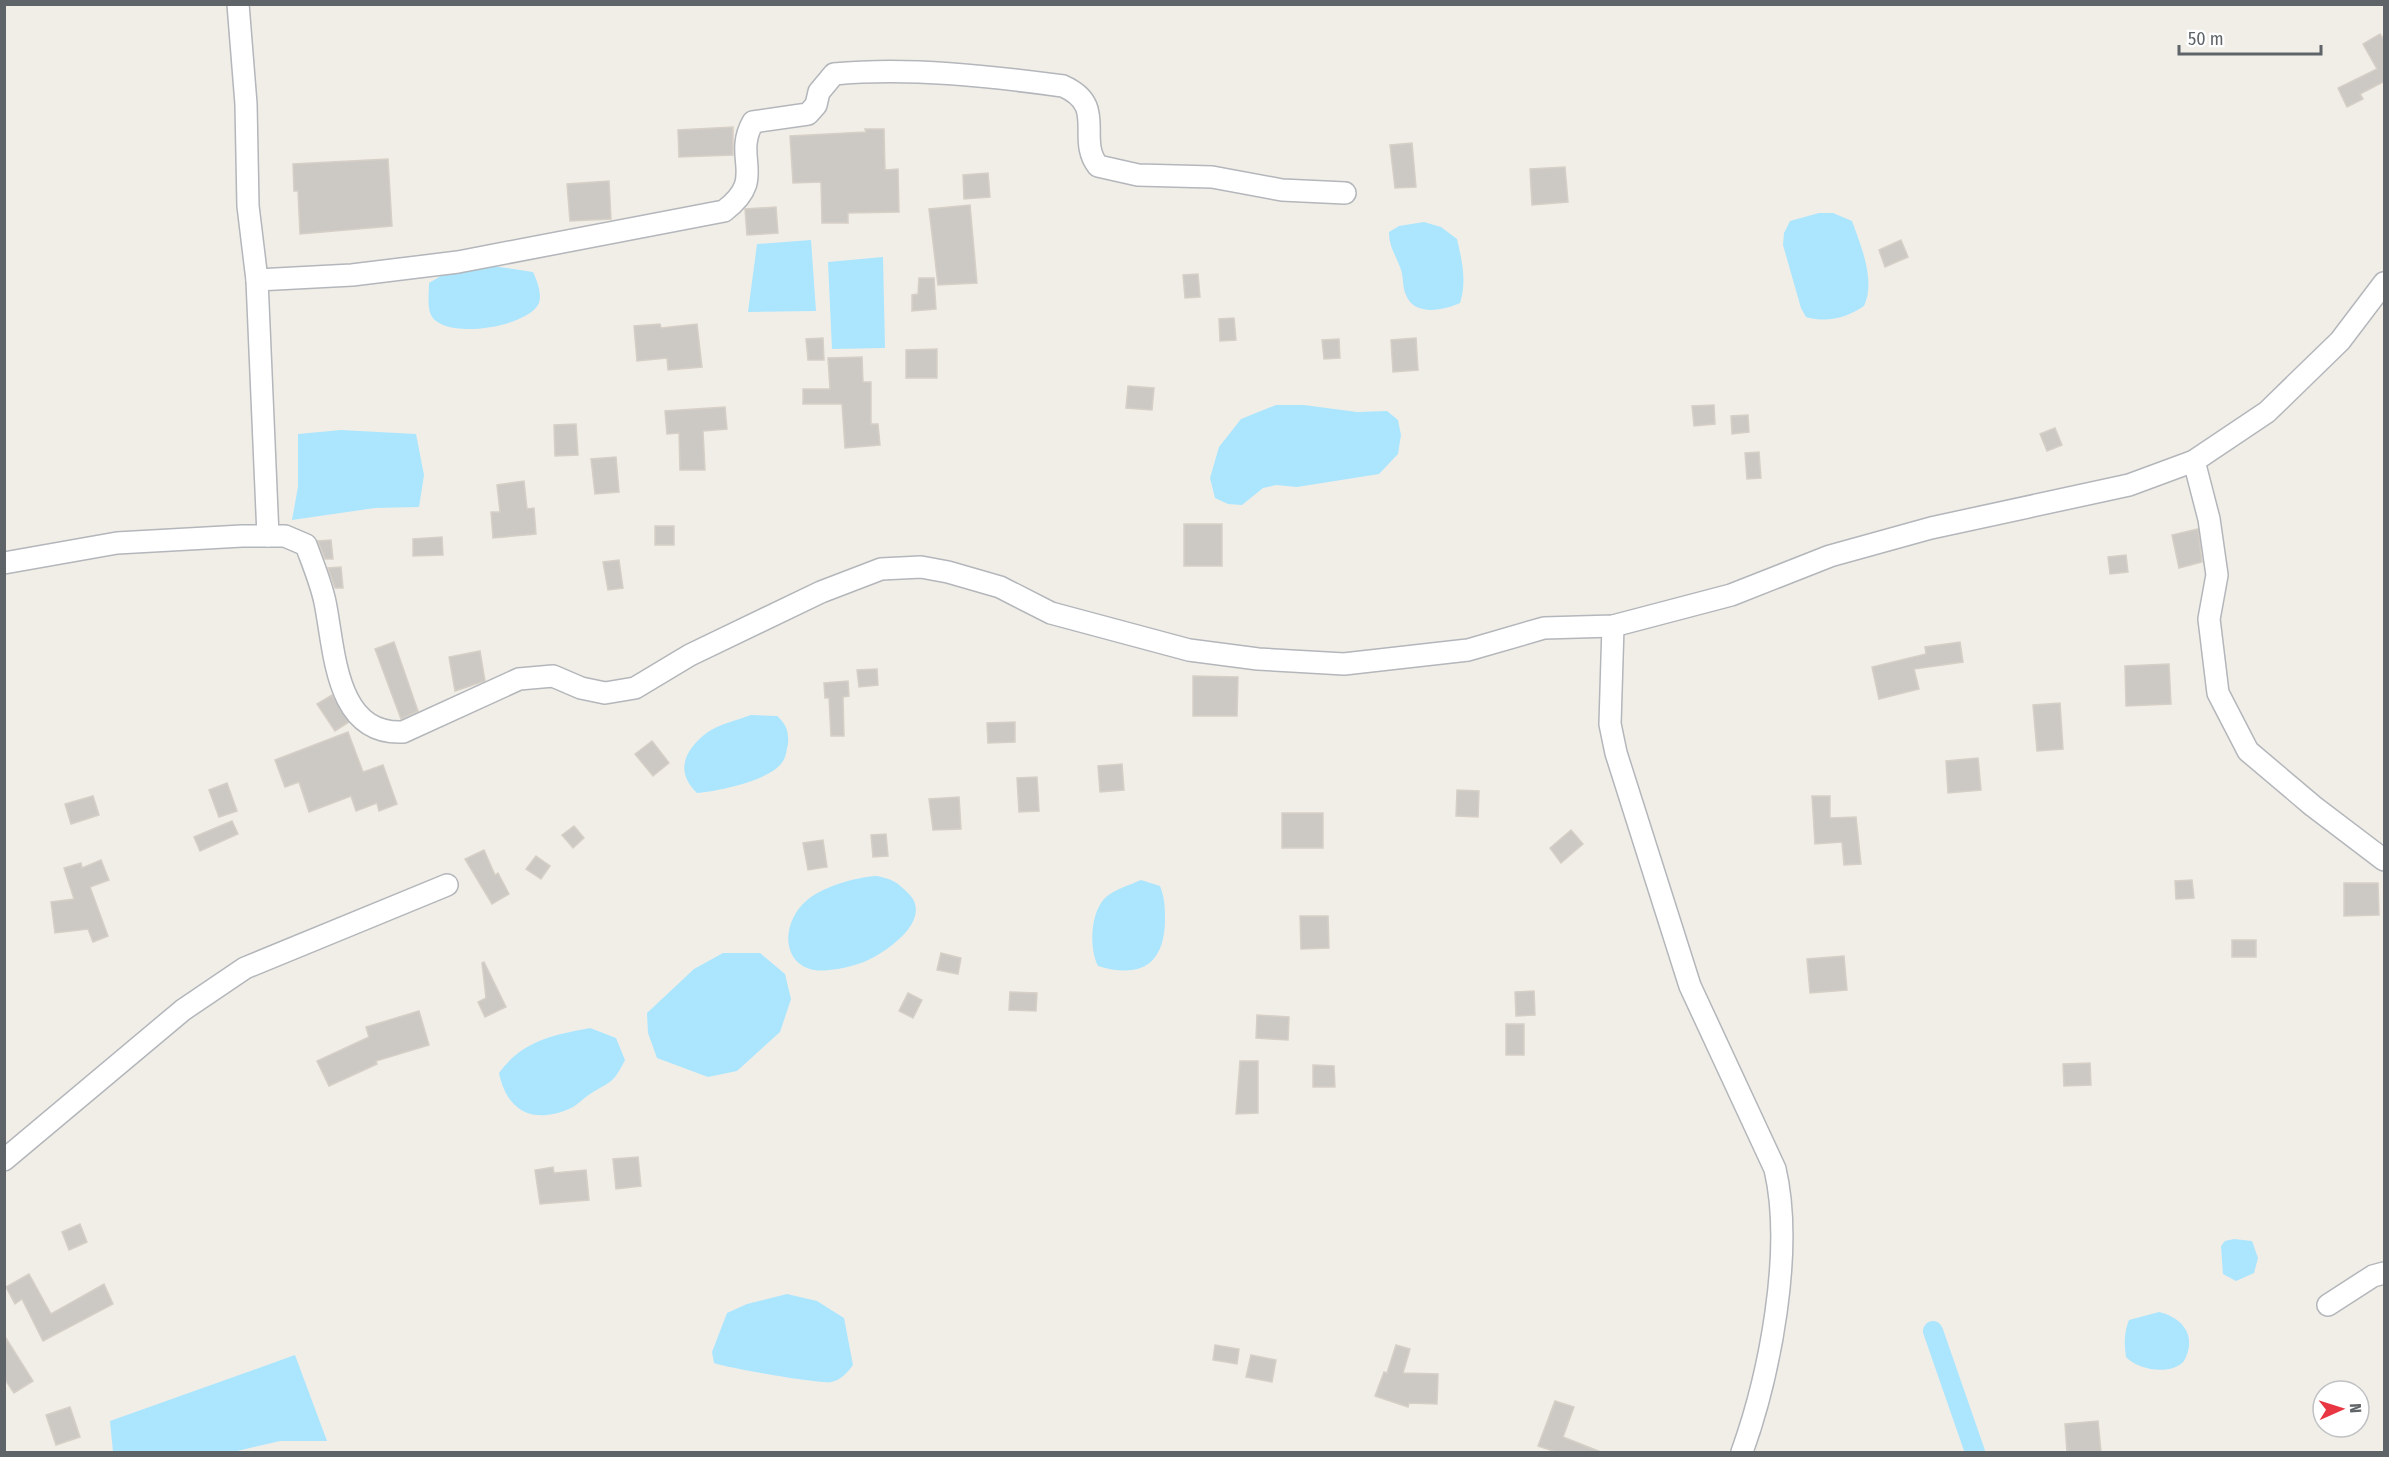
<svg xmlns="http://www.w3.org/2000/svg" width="2389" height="1457" font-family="'Fira Sans Condensed',sans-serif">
  <rect width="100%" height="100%" fill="#f1eee8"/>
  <g fill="#abe6fe">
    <path d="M1819,213H1833L1852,221C1861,246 1876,281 1864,306C1846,318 1828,323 1806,317L1801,308L1783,245L1784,233L1790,221Z"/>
    <path d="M1424,222L1441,227L1457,239C1462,261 1467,281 1460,303C1445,310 1414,317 1406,295C1402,287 1404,276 1400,267C1395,254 1389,246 1389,232L1399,226Z"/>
    <path d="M811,240L816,311L748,312L757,244Z"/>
    <path d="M883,257L885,348L832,349L828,262Z"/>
    <path d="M493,266L533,272C537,281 542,293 539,303C529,327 444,341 431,315C427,307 429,292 429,283L446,273Z"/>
    <path d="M1276,405H1304L1357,412L1387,411L1398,420L1401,435L1398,454L1379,474L1297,487L1276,485L1263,488L1242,505L1228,504L1215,498L1210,478L1219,447L1241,419Z"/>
    <path d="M341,430L416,434L424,475L419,507L375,508L292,520L298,487V434Z"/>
    <path d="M751,715L777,716C786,724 789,731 788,744C786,752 786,759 780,765C766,781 718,791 697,793C674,771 685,749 708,732C719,724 738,720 751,715Z"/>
    <path d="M877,876C892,879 897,882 908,893C935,919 886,953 864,962C853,966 840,969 829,970C784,976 777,928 805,902C821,887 855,877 877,876Z"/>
    <path d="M1141,880L1160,886C1165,898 1165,909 1165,923C1163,967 1138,978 1098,966C1089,948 1090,912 1106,897C1115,889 1130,885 1141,880Z"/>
    <path d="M723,953H760L785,974L791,999L780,1032L737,1071L708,1077L657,1058L648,1033L647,1013L694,969Z"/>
    <path d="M590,1028L616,1038L625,1060C613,1084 611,1081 590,1094C583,1098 578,1105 571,1108C534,1125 507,1112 499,1073C522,1041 553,1035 590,1028Z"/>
    <path d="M2234,1239L2252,1241L2258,1258L2254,1273L2236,1281L2223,1274L2221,1246L2225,1241Z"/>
    <path d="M787,1294L817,1301L844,1318L853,1365C847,1373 841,1380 831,1382C820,1384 727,1368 714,1363L712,1352L727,1313L747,1304Z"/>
    <path d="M2159,1312C2184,1318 2197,1337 2184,1361C2171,1376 2138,1370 2126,1357C2124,1343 2124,1333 2129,1320Z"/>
    <path d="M295,1355L327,1441H280L233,1452H113L110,1421Z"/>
  </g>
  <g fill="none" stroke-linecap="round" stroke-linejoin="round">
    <path stroke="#abe6fe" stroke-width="20" d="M1933,1331L1975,1452"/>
  </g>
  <g fill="#ccc9c5" stroke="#d6cfc6" stroke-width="1.5">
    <path d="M2380,34L2385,41V81L2360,94L2363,99L2347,107L2338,88L2377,69L2363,44Z"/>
    <path d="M733,127V155L679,157L678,130Z"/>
    <path d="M865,129H884L885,170L898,169L899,212L848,213V223H822L821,182L793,183L790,136L866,132Z"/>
    <path d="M1412,143L1416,187L1395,188L1390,145Z"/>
    <path d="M388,159L392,226L300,234L298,191H294L293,164Z"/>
    <path d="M1565,167L1568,202L1532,205L1530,169Z"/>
    <path d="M988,173L990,197L964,199L963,175Z"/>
    <path d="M609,181L611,219L570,221L567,184Z"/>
    <path d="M970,205L977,283L938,285L929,209Z"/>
    <path d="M776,207L778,233L747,235L745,209Z"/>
    <path d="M1901,240L1908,257L1885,267L1879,250Z"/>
    <path d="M1198,274L1200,297L1185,298L1183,275Z"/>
    <path d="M919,278H934L936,309L912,311V295L918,294Z"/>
    <path d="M1234,318L1236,340L1220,341L1219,319Z"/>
    <path d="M660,324L661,328L697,324L702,367L668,370L667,358L637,361L634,326Z"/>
    <path d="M823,338L824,360H808L806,339Z"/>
    <path d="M1416,338L1418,370L1393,372L1391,340Z"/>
    <path d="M1339,339L1340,358L1324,359L1322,340Z"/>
    <path d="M937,349V378H906V350Z"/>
    <path d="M862,357L863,382H871V424H878L880,445L845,448L842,404H803V389H830L828,358Z"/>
    <path d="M1128,386L1154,388L1152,410L1126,408Z"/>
    <path d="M1714,405L1715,424L1694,426L1692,406Z"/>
    <path d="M725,407L727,429L703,431L705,470H680L679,433L667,434L665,411Z"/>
    <path d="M1748,415L1749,432L1732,434L1731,416Z"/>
    <path d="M576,424L578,455L555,456L554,425Z"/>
    <path d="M2055,428L2062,445L2047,451L2040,434Z"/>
    <path d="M1759,452L1761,478L1747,479L1745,453Z"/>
    <path d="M616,457L619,492L595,494L591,459Z"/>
    <path d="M524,481L527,509L534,508L536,534L493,538L491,512H500L497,485Z"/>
    <rect x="1184" y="524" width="38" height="42"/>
    <rect x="655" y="526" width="19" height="19"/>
    <path d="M2198,529L2202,562L2179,568L2172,535Z"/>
    <path d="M442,537L443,555L413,556V539Z"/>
    <path d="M331,540L333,559H325L318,541Z"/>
    <path d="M2126,555L2128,572L2110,574L2108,557Z"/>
    <path d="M619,560L623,588L608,590L603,562Z"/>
    <path d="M341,567L343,588H335L328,568Z"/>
    <path d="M394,642L418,711L401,719L375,649Z"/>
    <path d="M1960,642L1963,662L1914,669L1919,689L1879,699L1872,667L1926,654L1925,647Z"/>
    <path d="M480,651L485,681L455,691L449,657Z"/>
    <path d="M2169,664L2171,704L2126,706L2125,666Z"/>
    <path d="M877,669L878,685L859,687L857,670Z"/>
    <path d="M1193,676L1238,677L1237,716H1193Z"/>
    <path d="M848,681L849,696L843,697L844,736H831L829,698H825L824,683Z"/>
    <path d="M332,695L349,722L335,731L317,704Z"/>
    <path d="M2060,703L2063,749L2037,751L2033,705Z"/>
    <path d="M1015,722V742L988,743L987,723Z"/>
    <path d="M348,732L363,772L383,765L397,804L379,811L377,803L356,811L351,796L309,812L299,782L285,787L275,760Z"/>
    <path d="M652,741L669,763L653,776L635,754Z"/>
    <path d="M1978,758L1981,790L1948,793L1946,761Z"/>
    <path d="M1122,764L1124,790L1100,792L1098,766Z"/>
    <path d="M1037,777L1039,811L1019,812L1017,778Z"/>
    <path d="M227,783L237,811L219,817L209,790Z"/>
    <path d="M1457,790L1479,791L1478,817L1456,816Z"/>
    <path d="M93,796L99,815L71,824L65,804Z"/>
    <path d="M1812,796H1830V818L1856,817L1861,864L1844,865L1842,842L1815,844Z"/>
    <path d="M959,797L961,829L933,830L929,799Z"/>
    <rect x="1282" y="813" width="41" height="35"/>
    <path d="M232,821L238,834L200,851L194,837Z"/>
    <path d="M574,826L584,838L573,848L562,835Z"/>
    <path d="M1571,830L1583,844L1561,863L1550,848Z"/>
    <path d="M886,834L888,856L873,857L871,835Z"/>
    <path d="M823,840L827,867L808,870L803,843Z"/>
    <path d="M484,850L495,875L498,873L509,894L492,904L465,859Z"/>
    <path d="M536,856L550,866L541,879L526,869Z"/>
    <path d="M101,860L109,880L90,887L108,936L93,942L88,929L55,933L51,902L74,899L64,868L81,863L82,868Z"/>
    <path d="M2192,880L2194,898L2176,899L2175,881Z"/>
    <path d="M2344,883H2378L2379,915L2344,916Z"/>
    <path d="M1300,916H1328L1329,948L1301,949Z"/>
    <rect x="2232" y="940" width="24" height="17"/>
    <path d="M941,953L961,958L958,974L937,970Z"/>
    <path d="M1844,956L1847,990L1810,993L1807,959Z"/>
    <path d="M484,962L506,1007L485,1017L478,1002L486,998L482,963Z"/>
    <path d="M1534,991L1535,1015L1516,1016L1515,992Z"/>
    <path d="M1010,992L1037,993L1036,1011L1009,1010Z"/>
    <path d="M908,993L922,1000L913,1018L899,1011Z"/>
    <path d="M419,1011L429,1045L376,1061L377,1064L329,1086L317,1061L369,1037L366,1027Z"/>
    <path d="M1257,1015L1289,1017L1288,1040L1256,1038Z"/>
    <rect x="1506" y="1024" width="18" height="31"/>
    <path d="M1240,1061H1258V1113L1236,1114Z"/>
    <path d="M2090,1063L2091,1085L2064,1086L2063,1064Z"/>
    <path d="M1313,1065L1334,1066L1335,1087H1313Z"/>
    <path d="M638,1157L641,1186L616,1189L613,1159Z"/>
    <path d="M553,1167L554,1173L586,1170L589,1200L540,1204L535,1170Z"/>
    <path d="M80,1224L87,1242L69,1250L62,1232Z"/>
    <path d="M29,1274L51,1314L104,1284L113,1304L43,1341L22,1299L15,1304L6,1287Z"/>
    <path d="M4,1335L33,1381L14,1393L4,1378Z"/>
    <path d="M1215,1345L1239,1349L1237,1364L1213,1360Z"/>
    <path d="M1396,1345L1410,1349L1403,1373L1438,1374L1437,1404L1409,1403L1408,1407L1375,1396L1384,1372L1387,1373Z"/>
    <path d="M1251,1355L1276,1360L1272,1382L1246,1377Z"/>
    <path d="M1555,1401L1574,1407L1563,1437L1601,1452H1556L1538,1446Z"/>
    <path d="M70,1407L80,1437L56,1445L46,1415Z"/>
    <path d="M2098,1421L2101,1452H2067L2065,1424Z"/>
  </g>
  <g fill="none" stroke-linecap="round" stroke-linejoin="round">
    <defs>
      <g id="minor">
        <path d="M238,4L246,104L248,206L257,280"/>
        <path d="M2194,461L2209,519L2217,575L2209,619L2218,693L2248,751L2313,806L2384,860"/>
        <path d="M268,536L257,280L352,275L458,262L724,211C768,178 732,159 753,122L808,114L816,105L819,92L834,74C909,67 989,76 1063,86C1108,106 1076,138 1098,166L1138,175L1212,177L1282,190L1345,193"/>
        <path d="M4,563L117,543L242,536H285L306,545C313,564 321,583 325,602C335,651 335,735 403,732L519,679L553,676L581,688L605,693L635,688L690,655L821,592L881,569L921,567L948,572L1000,587L1051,613L1189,650L1258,659L1344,664L1468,650L1544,628L1613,626L1731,595L1830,556L1931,528L2129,485L2194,461L2267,412L2340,341L2384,283"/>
        <path d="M1613,626L1610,724L1616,753L1690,986L1775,1169C1794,1250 1770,1374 1742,1452"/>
        <path d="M4,1160L183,1010L245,968L447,885"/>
        <path d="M2328,1305L2373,1276L2384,1273"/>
      </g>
    </defs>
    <use href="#minor" stroke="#b3b6ba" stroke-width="24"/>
    <use href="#minor" stroke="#fff" stroke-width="21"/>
  </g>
  <rect width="2389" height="1457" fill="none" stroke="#5f6468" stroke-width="12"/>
  <g transform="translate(2341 1409) rotate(87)"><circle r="28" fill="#ffffff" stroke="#bfc1c3" stroke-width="1.5"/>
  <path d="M0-4.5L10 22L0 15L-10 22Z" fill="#e83743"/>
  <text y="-9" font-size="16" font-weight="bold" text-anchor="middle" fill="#5f6468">N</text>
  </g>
  <path d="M2179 45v9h142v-9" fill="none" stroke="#5f6468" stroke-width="3"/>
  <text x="2188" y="45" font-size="18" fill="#5f6468" stroke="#ffffff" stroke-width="4.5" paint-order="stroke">50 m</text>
</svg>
